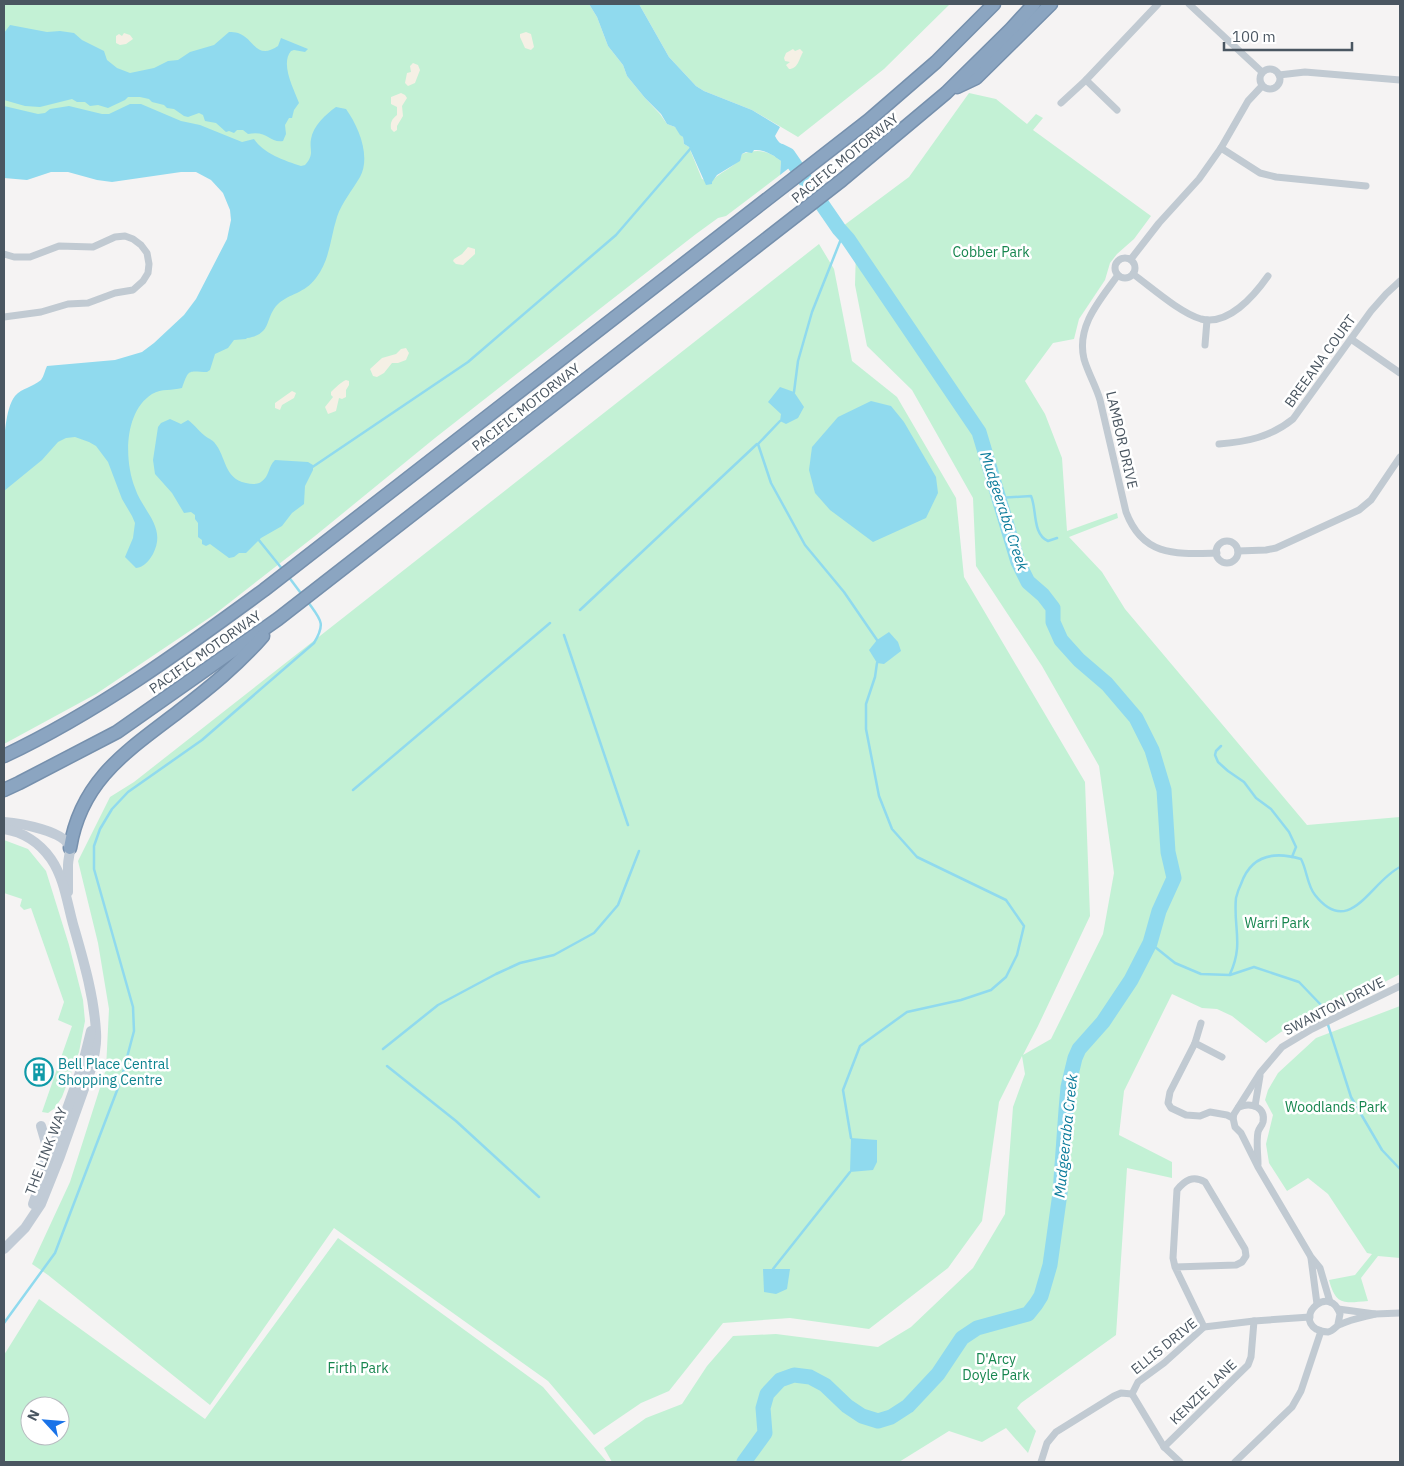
<svg xmlns="http://www.w3.org/2000/svg" width="1404" height="1466" font-family="'IBM Plex Sans',sans-serif">
	<rect width="100%" height="100%" fill="#f5f3f3"/>
	<!-- green -->
	<g fill="#c3f1d5" fill-rule="evenodd">
		<path d="M4,4H589L597,17L608,46L623,65L627,76L645,98L660,114L667,124L675,127L679,131L683,137L684,144L689,147L702,179L711,182C720,171 739,166 742,154C757,149 768,150 781,161L780,175L726,216L718,218L696,234L606,304L435,438L315,536L215,614L96,694L4,744V466L252,275L234,173L4,153Z"/>
		<path d="M639,4H950L884,69L798,137L752,110L704,91L696,86L669,57Z"/>
		<path d="M969,93L996,99L1027,124L1036,114L1043,118L1033,130L1151,216L1134,239L1117,254L1110,263L1105,280L1079,319L1074,339L1053,343L1025,381L1045,414L1062,458L1067,531L1117,513L1118,518L1069,537L1102,572L1125,609L1307,825L1400,817V974L1340,1005L1281,1032L1266,1043L1232,1016L1217,1009L1202,1008L1172,994L1124,1091L1119,1135L1172,1162V1178L1127,1168L1116,1335L1021,1403L1017,1408L1036,1431L1028,1453L1006,1428L982,1442L949,1431L899,1462H612L604,1448L646,1418L682,1404L707,1366L733,1336L776,1334L878,1347L911,1327L973,1268L1005,1214L1013,1107L1025,1074L1022,1056L999,1102L982,1221L948,1268L869,1329L790,1318L723,1323L669,1391L641,1403L594,1435L548,1381L334,1228L210,1405L48,1275L32,1264L70,1182L106,1069L109,1009L98,943L78,861L110,797L134,782L819,244L834,269L852,361L897,397L956,498L964,577L1085,782L1090,916L1038,1026L1023,1055L1051,1039L1103,934L1114,873L1099,766L1042,666L976,566L973,498L912,390L867,346L855,285L856,250L839,229L909,177Z"/>
		<path d="M4,840L28,849L46,871L69,945L83,1000L85,1021L79,1052L62,1097L55,1108L48,1113L42,1112L72,1026L58,1020L64,1002L31,908L24,910L20,906L22,899L4,893Z"/>
		<path d="M1400,1006V1258L1378,1256L1361,1278L1368,1301C1344,1303 1336,1306 1329,1280L1355,1275L1372,1254L1367,1253L1328,1194L1308,1178L1287,1191L1269,1163L1266,1144L1273,1115L1265,1100L1268,1090L1278,1073L1316,1038Z"/>
		<path d="M338,1238L543,1387L607,1462H4V1355L39,1299L205,1419ZM30,1406H60V1436H30Z"/>
	</g>
	<!-- sand -->
	<g fill="#f5f0e5">
		<path d="M526,32L531,34L534,47L531,50L525,48L520,37V34Z"/>
		<path d="M124,33L130,35L133,39L126,44L120,45L116,43V36L119,34L122,36Z"/>
		<path d="M793,49L795,51L800,49L803,52C799,59 798,69 789,69L786,65L790,62L785,61L784,58L786,53Z"/>
		<path d="M413,63L418,65L420,70L415,83L408,86L405,83L407,73L411,72L410,66Z"/>
		<path d="M401,93L405,95L407,98L402,106L403,116L397,126V130L394,132L391,129C390,122 392,119 397,115V107L391,104V97Z"/>
		<path d="M468,247L475,249V254L463,265L456,264L453,261L454,259L462,254Z"/>
		<path d="M406,348L409,353L406,360L398,363H392L384,373L377,377L373,376L370,369L382,358L396,354L401,349Z"/>
		<path d="M346,380L349,381V385L346,390V397L342,399L339,398L336,411L328,414L325,407L333,397L331,395V392C334,389 342,381 346,380Z"/>
		<path d="M292,391L296,393L294,398L282,405L280,410L275,408V403Z"/>
	</g>
	<!-- water -->
	<g fill="#90daee">
		<path d="M589,4H639L669,57L696,86L704,91L752,110L780,127L775,136C782,150 792,145 798,161L780,175L781,161C774,155 763,149 754,150L752,153L746,152L742,154L740,161L717,175L712,182V184L706,185L689,147L684,144L683,137L680,135L675,127L667,124L661,114L645,98L627,76L623,65L608,46L597,17Z"/>
		<path d="M10,25L47,32L60,31L74,33L82,40L104,51L107,60L117,68L130,73L154,68L168,61L178,60L190,52L214,45L229,32C232,32 235,32 238,33C254,38 256,61 278,46L281,38L308,49L305,52L294,50L291,51C280,64 294,89 299,103L294,110L292,118H289L285,125L286,134L283,141C269,143 268,130 248,134L243,130H237L234,133L229,131L226,132L216,123L205,121L203,115L199,113L188,117L184,116L174,109L167,108L164,105L152,102L149,99L140,97H128L125,100L108,108L98,105L90,106L85,102H77L72,99L40,107L25,106L4,100V33Z"/>
		<path d="M130,104H141L181,121L200,125L242,142L254,139C263,153 285,161 301,166L305,165C315,154 309,150 311,139C313,126 326,114 336,107L346,109C359,127 371,157 360,177C352,191 342,202 337,217C330,239 330,260 316,278C304,294 290,293 278,304C264,318 273,334 247,338L246,339L234,340L228,348L215,354L210,370L207,372C187,371 189,369 182,388C172,391 162,388 152,394C124,412 124,460 135,488C143,512 167,527 153,554C149,561 144,567 136,568L125,557L133,538L135,523L132,516L122,499L108,462L96,446L89,442L75,437L66,438L58,442L42,460L4,491C4,468 1,414 15,396C22,388 33,387 41,380C44,376 45,370 47,366L115,360L142,352L154,343L184,315L196,299L227,239L231,220L230,210L223,193L211,180L196,172H181L112,182L97,180L68,172H51L27,180L4,178V106L38,114L45,113L50,109L69,106L102,114H109Z"/>
		<path d="M780,387L794,392L804,407L798,418L786,424L780,421L781,414L768,402Z"/>
		<path d="M871,401L891,406L904,422L936,477L938,493L926,518L873,542L830,510L815,493L809,470L812,447L838,417Z"/>
		<path d="M170,419L181,424L188,420C195,425 200,433 208,438C210,439 212,440 214,442C227,457 223,478 246,483C251,484 256,485 261,482C270,476 268,466 275,460L308,462L313,465V470L305,486L304,504L292,513L282,526L261,538L246,553H239L234,557L229,558L210,544L206,546L202,544V540L198,537V523L195,519V515L191,512L184,513L172,493L155,474L153,460L158,427L161,423Z"/>
		<path d="M889,632L898,642L901,651L884,664L877,663L869,650L877,640Z"/>
		<path d="M851,1138L877,1140V1162L873,1170L850,1172Z"/>
		<path d="M763,1269H790L787,1289L776,1294L764,1292Z"/>
	</g>
	<g fill="none" stroke-linecap="round" stroke-linejoin="round">
		<!-- stream -->
		<g stroke="#90daee" stroke-width="2.5">
			<path d="M794,392L798,361L812,312L843,234"/>
			<path d="M780,421L758,444L771,483L805,545L844,592L877,640"/>
			<path d="M311,468L468,362L616,235L691,148"/>
			<path d="M998,498L1031,496C1037,509 1032,534 1048,541L1057,538"/>
			<path d="M258,539L283,570"/>
			<path d="M288,576L303,596"/>
			<path d="M580,610L757,444"/>
			<path d="M564,635L628,825"/>
			<path d="M1221,746L1216,751L1215,755L1218,762L1228,771L1244,782L1256,798L1271,809L1289,832L1296,847L1292,857"/>
			<path d="M353,790L550,623"/>
			<path d="M1150,943L1175,963L1201,974L1230,975L1254,967L1299,982L1322,1006L1351,1097L1382,1150L1400,1169"/>
			<path d="M1230,974C1244,944 1233,927 1236,898C1237,894 1239,888 1241,884C1251,855 1274,851 1301,859C1307,870 1307,885 1315,895C1350,939 1370,882 1400,867"/>
			<path d="M383,1049L438,1005L496,974L520,963L554,955L594,933L618,905L639,851"/>
			<path d="M387,1066L456,1121L539,1197"/>
			<path d="M851,1138L843,1090L860,1046L907,1012L961,1000L991,990L1006,977L1017,955L1024,926L1006,900L917,857L892,829L879,796L866,729V704L875,677L877,663"/>
			<path d="M773,1269L850,1172"/>
			<path d="M4,1323L55,1253L121,1080L134,1031L133,1007L94,869V846L100,829L112,809L128,792L202,740L314,643C326,623 321,620 308,602"/>
		</g>
		<!-- river -->
		<path stroke="#90daee" stroke-width="15" d="M744,1462L765,1433L763,1408L767,1394L780,1380L794,1375L810,1377L825,1385L847,1406L862,1416L878,1421L891,1417L908,1406L938,1374L962,1338L977,1328L1028,1314L1036,1304L1041,1296L1050,1265L1060,1193L1066,1110L1068,1087L1075,1058L1079,1049L1103,1022L1131,980L1150,943L1159,911L1174,878L1168,852L1164,790L1152,750L1136,718L1107,684L1079,660L1061,640L1053,622V608L1043,595L1028,582L1018,562L979,432L848,239L839,229L788,155L780,151"/>
		<!-- motorway casing -->
		<g stroke="#7690ad" stroke-width="15">
			<g id="motorway">
				<path d="M957,87L976,78L1051,4"/>
				<path d="M4,756C97,712 181,651 264,590L869,120L936,62L994,4"/>
				<path d="M4,790L19,783L117,732L278,619L842,180L946,93L1011,29L1034,4"/>
				<path d="M70,848C81,780 127,751 178,712C208,689 238,665 263,636"/>
			</g>
		</g>
		<!-- minor -->
		<g stroke="#c1cad2" stroke-width="7">
			<path d="M1189,4L1262,72"/>
			<circle cx="1270" cy="79" r="10"/>
			<path d="M1279,75L1305,72L1400,80"/>
			<path d="M1086,80L1117,110"/>
			<path d="M1061,103L1086,80L1158,4"/>
			<path d="M1221,148L1260,173L1276,177L1366,186"/>
			<path d="M4,254L14,257H30L59,246L93,247L115,237L125,236L133,239L141,245L147,253L149,264L148,273L143,281L133,290L115,293L88,303L68,304L41,312L4,317"/>
			<circle cx="1125" cy="268" r="10"/>
			<path d="M1131,259L1159,223L1199,179L1221,148L1248,101L1262,86"/>
			<path d="M1133,274C1151,287 1180,313 1201,319C1228,326 1254,296 1268,276"/>
			<path d="M1118,275C1100,300 1076,326 1084,359C1088,373 1096,386 1100,400L1126,512C1143,557 1176,554 1217,553"/>
			<path d="M1351,339L1400,373"/>
			<path d="M1205,345L1207,320"/>
			<path d="M1219,444C1246,442 1271,437 1293,419L1371,311L1386,294L1400,281"/>
			<circle cx="1227" cy="552" r="11"/>
			<path d="M1238,551L1266,550L1276,548L1359,510L1371,500L1400,457"/>
			<path d="M1201,1023L1195,1043L1170,1092L1168,1103L1171,1108L1186,1115L1200,1116L1210,1112L1227,1115L1233,1118"/>
			<path d="M1195,1043L1222,1057"/>
			<path d="M1255,1106L1260,1076"/>
			<path d="M1239,1107C1251,1102 1266,1107 1263,1122C1262,1126 1259,1128 1258,1132C1256,1142 1258,1154 1258,1164"/>
			<path d="M1311,1258L1317,1304"/>
			<path d="M1175,1267L1236,1265L1242,1262L1246,1256L1245,1249L1205,1182C1193,1175 1185,1180 1177,1190L1173,1258L1175,1267L1204,1327"/>
			<path d="M1330,1302L1320,1268L1311,1257L1258,1167L1241,1133L1235,1127L1233,1118L1234,1114L1260,1073L1282,1047L1312,1029L1400,986"/>
			<path d="M1338,1309L1375,1314L1400,1313"/>
			<path d="M1338,1324L1340,1314C1330,1284 1295,1315 1316,1329C1320,1331 1324,1332 1328,1332C1334,1331 1336,1325 1341,1324C1352,1319 1364,1317 1375,1314"/>
			<path d="M1132,1394L1138,1382L1164,1363L1204,1327L1254,1321L1310,1317"/>
			<path d="M1132,1394L1164,1447L1180,1462"/>
			<path d="M1164,1447L1248,1365L1251,1357L1254,1321"/>
			<path d="M1041,1462L1047,1443L1056,1432L1114,1396L1121,1393L1132,1394"/>
			<path d="M1235,1462L1292,1407L1301,1391L1321,1331"/>
		</g>
		<!-- secondary -->
		<g stroke="#c1cbd6" stroke-width="10">
			<path d="M4,822C18,823 68,831 70,849C70,854 68,860 68,865C68,874 68,883 68,892"/>
			<path d="M4,829C23,832 40,843 51,859C64,878 67,902 73,924C83,959 94,995 96,1032C97,1045 94,1057 91,1069L59,1159L41,1204L25,1228L4,1249"/>
			<path d="M41,1126L46,1143L44,1163"/>
			<path d="M33,1204L82,1067L91,1031"/>
		</g>
		<!-- motorway -->
		<use href="#motorway" stroke="#8ba5c1" stroke-width="12"/>
	</g>
	<!-- icons -->
	<defs>
		<g id="building-ring" transform="scale(1.4375)"><circle r="9.5" fill="#fff" stroke="#0f9aa8" stroke-width="1.5"/><path d="M-4-6H4V6H1V3H-1V6H-4ZM-2.5-4.3h1.7v1.8h-1.7ZM.8-4.3h1.7v1.8H.8ZM-2.5-1h1.7V.8h-1.7ZM.8-1h1.7V.8H.8Z" fill="#0f9aa8"/></g>
	</defs>
	<g fill-rule="evenodd">
		<use href="#building-ring" x="39" y="1072"/>
	</g>
	<g text-anchor="middle" stroke-width="5" stroke-linejoin="round" paint-order="stroke">
		<!-- street labels -->
		<g font-size="14" fill="#4a5661" stroke="#fff">
			<text transform="translate(845 158) rotate(-39)" y="5">PACIFIC MOTORWAY</text>
			<text transform="translate(1320 361) rotate(-54)" y="5">BREEANA COURT</text>
			<text transform="translate(526 407) rotate(-38)" y="5">PACIFIC MOTORWAY</text>
			<text transform="translate(1122 440) rotate(77)" y="5">LAMBOR DRIVE</text>
			<text transform="translate(205 652) rotate(-35)" y="5">PACIFIC MOTORWAY</text>
			<text transform="translate(1334 1006) rotate(-27)" y="5">SWANTON DRIVE</text>
			<text transform="translate(46 1151) rotate(-69)" y="5">THE LINK WAY</text>
			<text transform="translate(1164 1346) rotate(-39)" y="5">ELLIS DRIVE</text>
			<text transform="translate(1203 1392) rotate(-44)" y="5">KENZIE LANE</text>
		</g>
		<!-- park labels -->
		<g font-size="14" fill="#17864f" stroke="#fff">
			<text x="991" y="257">Cobber Park</text>
			<text x="1277" y="928">Warri Park</text>
			<text x="1336" y="1112">Woodlands Park</text>
			<text x="996" y="1364">D'Arcy<tspan x="996" dy="16">Doyle Park</tspan></text>
			<text x="358" y="1373">Firth Park</text>
		</g>
		<!-- culture labels -->
		<g font-size="14" fill="#0d838f" stroke="#fff" text-anchor="start">
			<text x="58" y="1069">Bell Place Central<tspan x="58" dy="16">Shopping Centre</tspan></text>
		</g>
		<!-- water labels -->
		<g font-size="15" font-style="italic" fill="#0c7c9b" stroke="#fff">
			<text transform="translate(1004 511) rotate(72)" y="5">Mudgeeraba Creek</text>
			<text transform="translate(1066 1136) rotate(-84)" y="5">Mudgeeraba Creek</text>
		</g>
	</g>
	<!-- border -->
	<rect width="1404" height="1466" fill="none" stroke="#4a5661" stroke-width="10"/>
	<!-- north arrow -->
	<g transform="translate(45 1421) rotate(296)"><circle r="24" fill="#ffffff" stroke="#b7bbc0"/>
	<path d="M0-4L9 19L0 12L-9 19Z" fill="#1a73e8"/>
	<text y="-8" font-size="14" font-weight="bold" text-anchor="middle" fill="#4a5661">N</text>
	</g>
	<!-- scale -->
	<path d="M1224 42v8h128v-8" fill="none" stroke="#4a5661" stroke-width="2.5"/>
	<text x="1232" y="42" font-size="15" fill="#4a5661" stroke="#ffffff" stroke-width="4" paint-order="stroke">100 m</text>
</svg>
